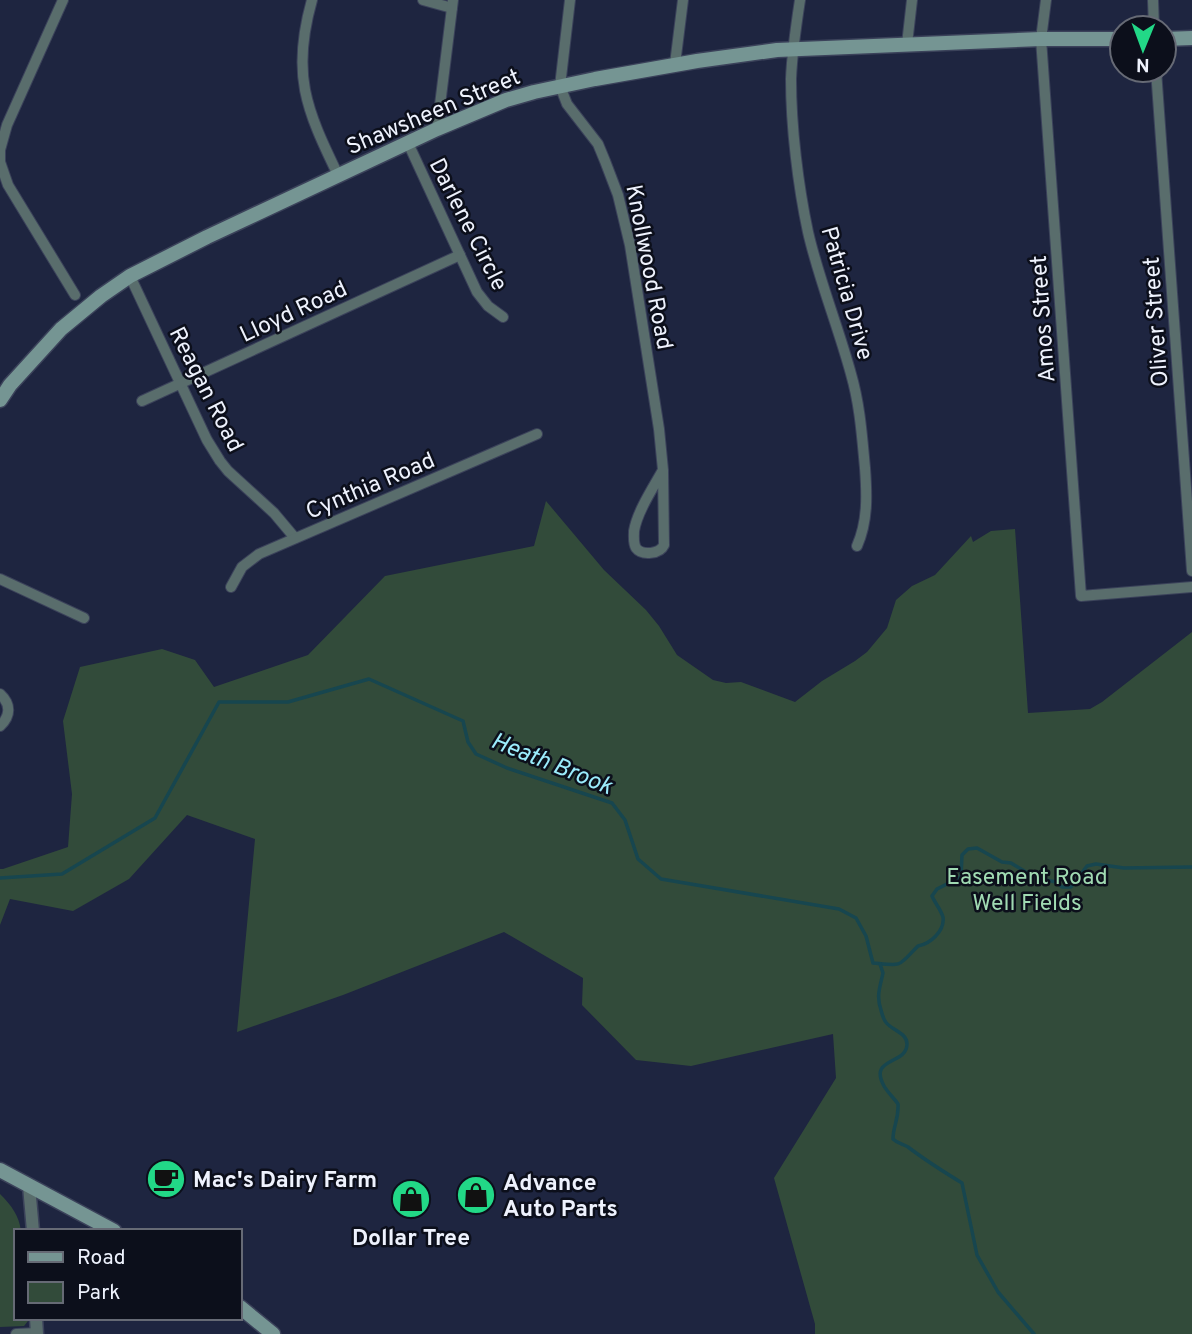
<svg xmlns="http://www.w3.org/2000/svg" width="1192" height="1334" font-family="Overpass,sans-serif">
	<rect width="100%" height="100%" fill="#1e2540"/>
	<!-- green -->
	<g fill="#324b3a">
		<path d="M546,501L604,570L646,610L659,626L677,655L713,680L726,683L741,682L795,702L822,681L855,661L867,652L887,628L896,600L912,586L935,575L971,536L973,542L991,531L1015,529L1028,713L1090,709L1102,702L1192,632V1334H815V1324L774,1178L836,1078L833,1034L691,1066L636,1060L582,1005L583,978L504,932L343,995L237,1032L255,839L187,815L129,879L73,911L10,899L0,925V869H3L68,847L72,794L63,721L80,667L162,649L195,660L214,687L308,655L385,576L534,546Z"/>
		<path d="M0,1194C11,1205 19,1215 21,1231H16V1318H28V1321L24,1326L0,1327Z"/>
	</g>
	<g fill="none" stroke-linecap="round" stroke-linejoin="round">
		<!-- stream -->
		<g stroke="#17464f" stroke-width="3.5">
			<path d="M0,878L62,874L155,818L219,702H288L369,679L463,721L468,742L476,754L507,768L612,803L625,820L638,859L661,879L839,909L856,918L866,936L873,963C904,966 897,967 918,946C930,944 945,931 943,917C941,910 935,903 932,896L937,889L961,877L962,855L968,849L977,848L1002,862L1011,863L1036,878L1056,882L1062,887H1071L1087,866L1096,864L1124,868L1192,867"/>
			<path d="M880,964L883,973C880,987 876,996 881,1010C882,1014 883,1018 885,1021C890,1030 907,1032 907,1044C907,1065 868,1057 884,1086C888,1093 894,1098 898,1104C899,1119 893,1126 893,1139C898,1144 903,1144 908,1147C925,1160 944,1172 962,1183L977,1255L998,1292L1034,1334"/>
		</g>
		<!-- minor casing -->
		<g stroke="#3b425a" stroke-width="12">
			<g id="minor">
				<path d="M63,0L7,125L0,150V162L8,185L75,295"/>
				<path d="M312,0C291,74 306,109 338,175"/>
				<path d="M423,0L452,8"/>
				<path d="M570,0L560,86L567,104L598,144L605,161L618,195L630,245L659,429L663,470L664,545C660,554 642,556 636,548C633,543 634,536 634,531C637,512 653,488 663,470"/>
				<path d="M800,0C796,26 792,53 791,79C791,127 798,185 808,232C819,280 838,326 851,374C860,405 862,436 865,468C867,495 868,521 857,546"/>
				<path d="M1046,0L1041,39L1081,596L1192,587"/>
				<path d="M1153,0L1154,28"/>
				<path d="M907,44L912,0"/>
				<path d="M675,64L683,0"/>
				<path d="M1156,70L1192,571"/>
				<path d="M437,129L453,0"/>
				<path d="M408,143L477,292L488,306L503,317"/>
				<path d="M130,276L207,440L220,461L228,471L274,513L295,538"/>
				<path d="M142,401L460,255"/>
				<path d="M0,579L84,618"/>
				<path d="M231,587L242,567L259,554L537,434"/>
				<path d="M0,694C11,704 11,716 0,726"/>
				<path d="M16,1334L37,1333"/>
			</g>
		</g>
		<!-- tertiary casing -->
		<g stroke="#3b425a" stroke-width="15">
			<g id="tertiary">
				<path d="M29,1186L33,1231"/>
				<path d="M36,1318L37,1334"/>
			</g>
		</g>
		<!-- secondary casing -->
		<g stroke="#3b425a" stroke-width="17">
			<g id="secondary">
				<path d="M1164,39L1192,38"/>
				<path d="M0,400L10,385L61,329L101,296L130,276L207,237L437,129L506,100L534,92L595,79L697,61L777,50L1041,39H1122"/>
				<path d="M0,1170L114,1231"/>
				<path d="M240,1307L273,1334"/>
			</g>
		</g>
		<!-- minor -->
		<use href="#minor" stroke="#596d6c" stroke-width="10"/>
		<!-- tertiary -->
		<use href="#tertiary" stroke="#596d6c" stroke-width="12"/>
		<!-- secondary -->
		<use href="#secondary" stroke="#759593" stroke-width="14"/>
	</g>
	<!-- icons -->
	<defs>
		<g id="cafe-disc" transform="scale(2.0125)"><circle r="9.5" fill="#22d887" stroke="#0c0f1b"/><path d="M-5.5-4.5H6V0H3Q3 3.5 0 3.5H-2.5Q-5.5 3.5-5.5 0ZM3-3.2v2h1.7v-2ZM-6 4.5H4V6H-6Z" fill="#111"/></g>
		<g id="shop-disc" transform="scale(2.0125)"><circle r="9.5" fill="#22d887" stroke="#0c0f1b"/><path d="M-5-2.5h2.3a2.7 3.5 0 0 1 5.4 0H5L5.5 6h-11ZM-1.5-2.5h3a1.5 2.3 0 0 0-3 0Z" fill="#111"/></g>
	</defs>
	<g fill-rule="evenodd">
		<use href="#cafe-disc" x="166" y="1179"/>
		<use href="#shop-disc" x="476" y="1195"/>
		<use href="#shop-disc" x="411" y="1199"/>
	</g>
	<g text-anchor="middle" stroke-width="5" stroke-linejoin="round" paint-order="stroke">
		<!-- street labels -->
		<g font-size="23" fill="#eef2fd" stroke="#0c0f1b">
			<text transform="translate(433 111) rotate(-23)" y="8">Shawsheen Street</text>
			<text transform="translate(469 224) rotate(63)" y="8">Darlene Circle</text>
			<text transform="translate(650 267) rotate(79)" y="8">Knollwood Road</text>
			<text transform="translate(848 293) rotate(74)" y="8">Patricia Drive</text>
			<text transform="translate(293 311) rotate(-25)" y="8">Lloyd Road</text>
			<text transform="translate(1042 319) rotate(-94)" y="8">Amos Street</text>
			<text transform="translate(1155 322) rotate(-94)" y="8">Oliver Street</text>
			<text transform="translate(207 389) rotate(63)" y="8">Reagan Road</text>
			<text transform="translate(370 485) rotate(-23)" y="8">Cynthia Road</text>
		</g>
		<!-- park labels -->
		<g font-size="23" fill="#a0dab2" stroke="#0c0f1b">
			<text x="1027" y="884">Easement Road<tspan x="1027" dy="26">Well Fields</tspan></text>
		</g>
		<!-- poi labels -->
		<g font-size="23" font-weight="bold" fill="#eef2fd" stroke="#0c0f1b" text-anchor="start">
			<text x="193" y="1187">Mac's Dairy Farm</text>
			<text x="503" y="1190">Advance<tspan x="503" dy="26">Auto Parts</tspan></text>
			<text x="411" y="1245" text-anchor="middle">Dollar Tree</text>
		</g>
		<!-- water labels -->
		<g font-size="24" font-style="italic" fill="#9becfc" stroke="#0c0f1b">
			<text transform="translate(552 763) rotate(22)" y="8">Heath Brook</text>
		</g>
	</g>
	<!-- legend -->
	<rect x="14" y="1229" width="228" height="91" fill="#0c0f1b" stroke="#666a75" stroke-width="2"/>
	<rect x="28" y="1252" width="35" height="10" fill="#759593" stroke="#666a75" stroke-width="2"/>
	<text x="77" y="1264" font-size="21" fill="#eef2fd">Road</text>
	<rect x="28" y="1282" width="35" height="21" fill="#324b3a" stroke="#666a75" stroke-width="2"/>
	<text x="77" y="1299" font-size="21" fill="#eef2fd">Park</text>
	<!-- north arrow -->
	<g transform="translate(1143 49) rotate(181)"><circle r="33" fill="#0c0f1b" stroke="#666a75" stroke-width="2"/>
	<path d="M0-5L12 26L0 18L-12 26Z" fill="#22d887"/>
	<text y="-10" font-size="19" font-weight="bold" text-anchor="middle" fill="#eef2fd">N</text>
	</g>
</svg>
